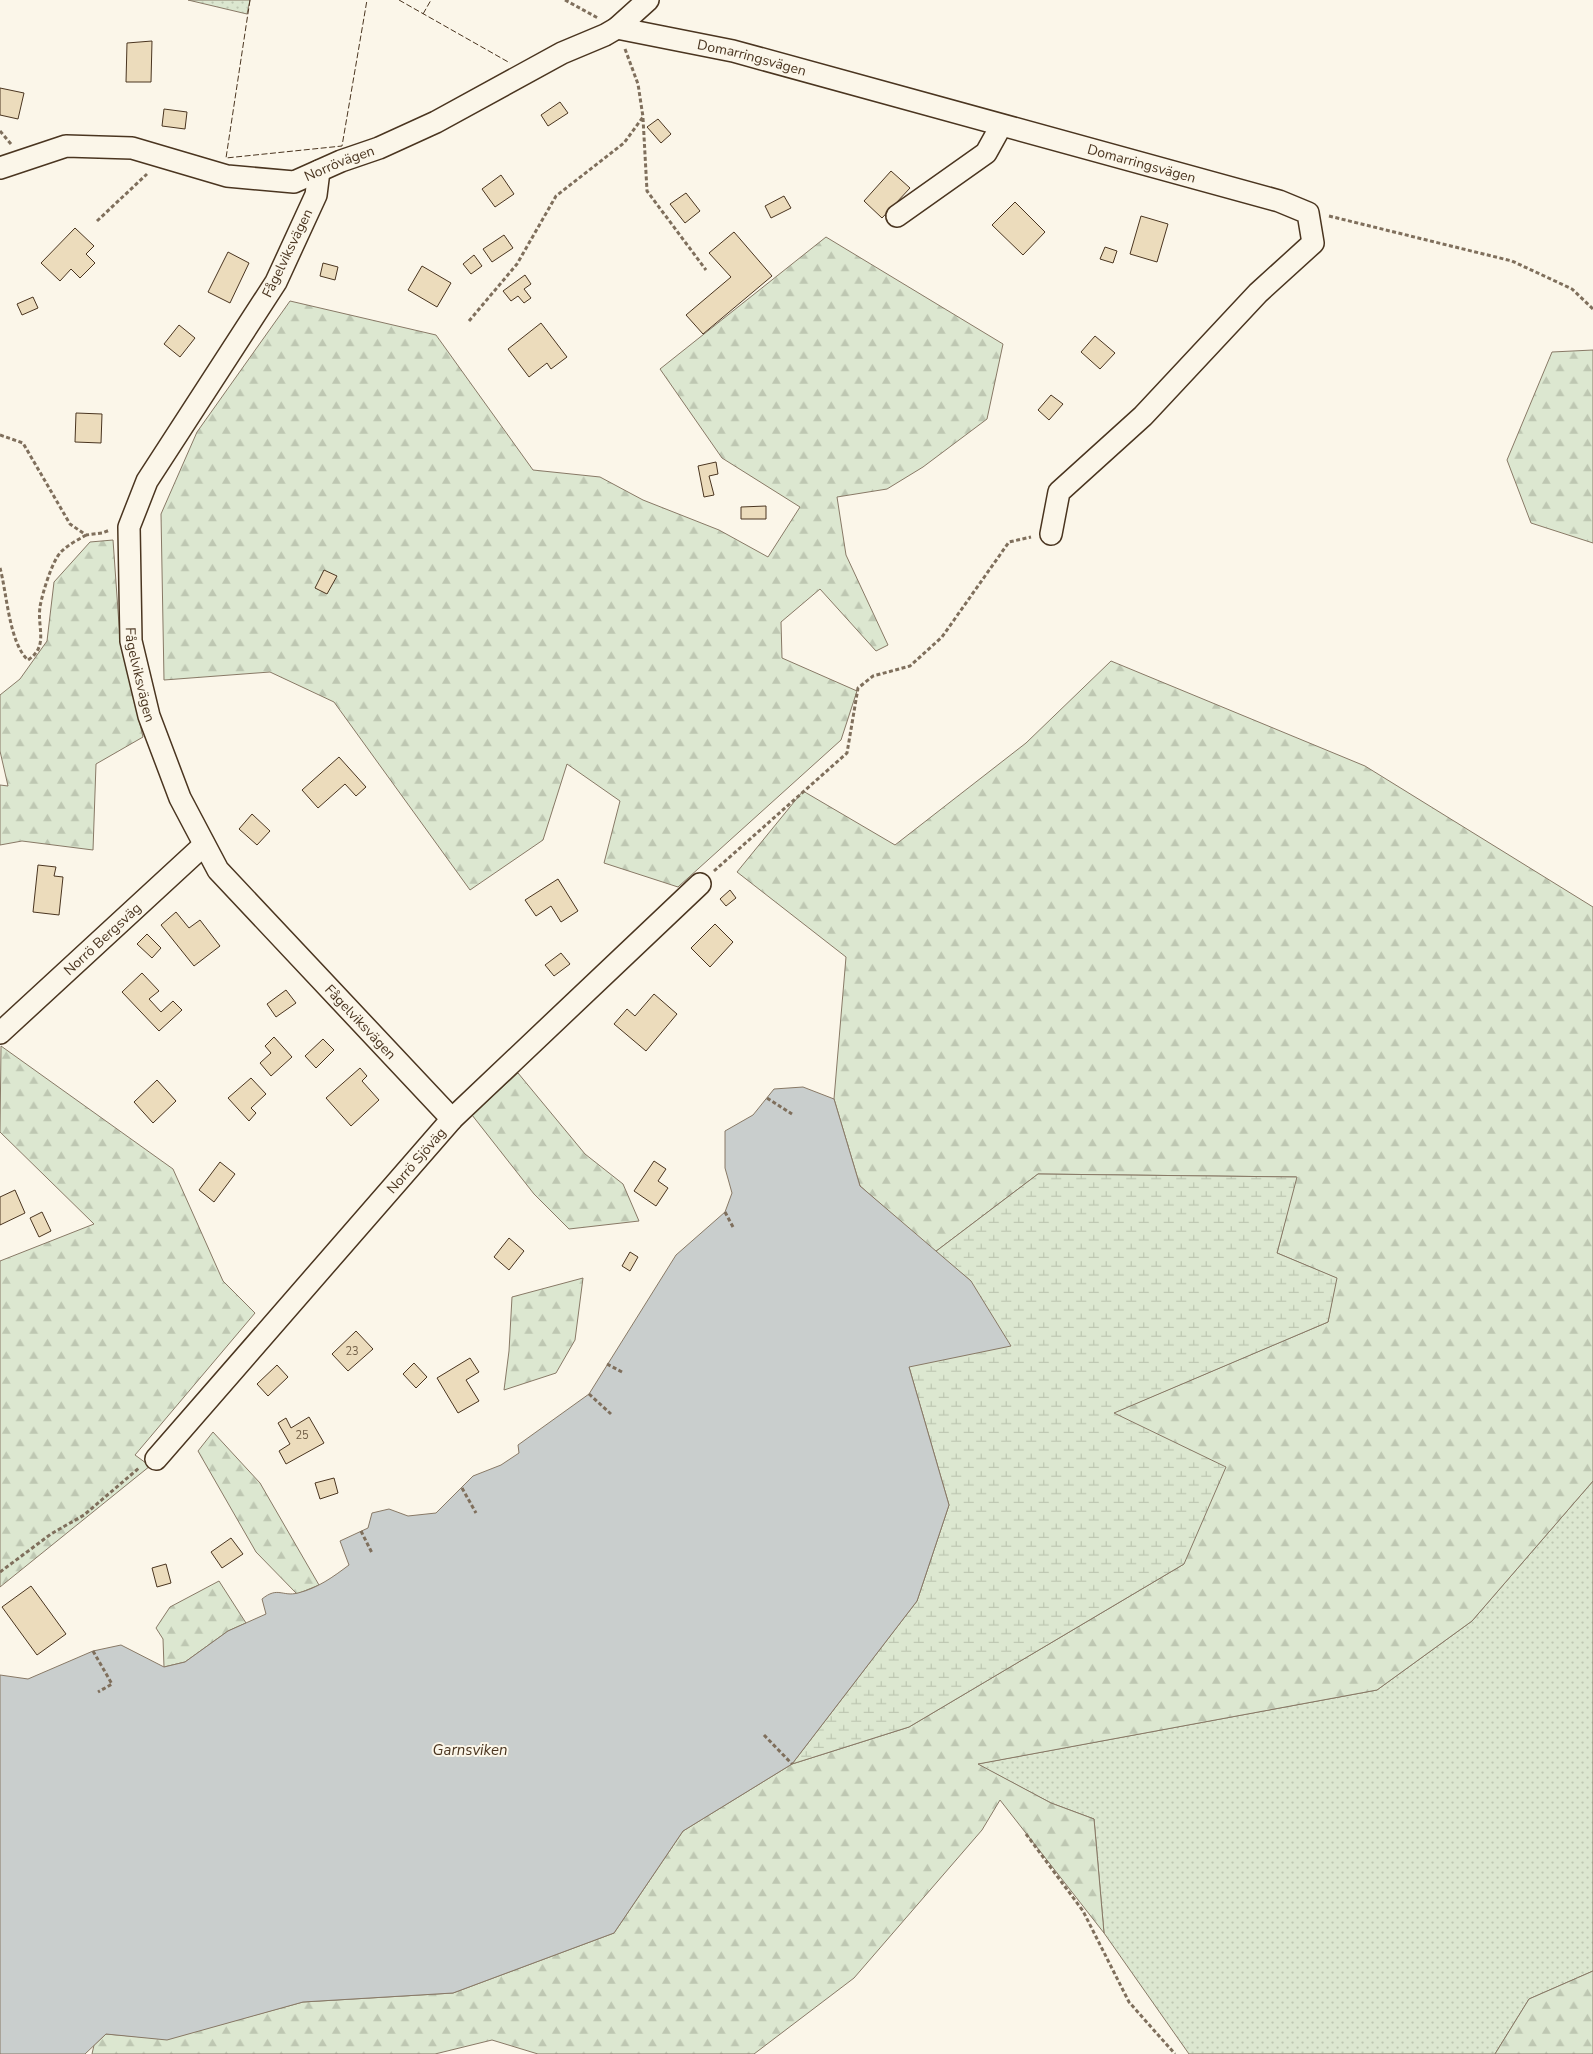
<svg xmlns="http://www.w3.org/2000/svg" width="1593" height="2054" font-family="'Nunito Sans',sans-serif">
	<defs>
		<pattern id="grass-dots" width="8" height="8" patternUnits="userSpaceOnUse" patternTransform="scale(1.25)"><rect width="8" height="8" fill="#dce7d0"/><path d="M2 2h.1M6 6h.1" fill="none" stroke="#bec7b2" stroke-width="1.8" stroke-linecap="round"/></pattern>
		<pattern id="forest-firs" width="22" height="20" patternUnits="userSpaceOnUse" patternTransform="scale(1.25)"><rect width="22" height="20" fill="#dce7d0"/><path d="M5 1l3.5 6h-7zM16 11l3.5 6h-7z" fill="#bec7b2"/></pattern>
		<pattern id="wetland-marsh" width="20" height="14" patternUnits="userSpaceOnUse" patternTransform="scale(1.25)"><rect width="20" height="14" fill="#dce7d0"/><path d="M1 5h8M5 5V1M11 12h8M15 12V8" fill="none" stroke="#bec7b2"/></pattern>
	</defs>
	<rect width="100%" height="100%" fill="#fbf6e9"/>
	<!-- grass -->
	<g fill="url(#grass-dots)" stroke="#887966">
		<path d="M188,0H250L247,14Z"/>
		<path d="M1593,1481V1971L1529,1999L1495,2054H1189L1104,1933L1094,1819L1051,1803L977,1764L1377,1690L1472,1621Z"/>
	</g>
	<!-- forest -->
	<g fill="url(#forest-firs)" stroke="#887966">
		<path d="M826,237L1003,344L987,419L923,467L887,489L837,497L846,555L888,645L876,651L820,589L781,622L782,658L857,691L841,740L678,887L604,863L620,801L567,764L543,840L470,890L334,702L270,672L164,680L161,514L197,432L290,301L436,335L533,470L600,477L643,500L719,530L768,557L800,507L722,458L660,369Z"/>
		<path d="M1593,350V543L1531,523L1507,460L1552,352Z"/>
		<path d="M113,540L120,639L143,737L96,764L93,850L22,841L0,845V785L8,786L0,751V695L20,679L47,641L54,582L90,542Z"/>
		<path d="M1111,661L1365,766L1593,907V1481L1472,1621L1377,1690L978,1764L1051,1803L1094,1819L1104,1933L1000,1800L982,1830L854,1978L754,2054H538L492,2040L435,2054H92L94,2045L106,2034L167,2039L303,2002L453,1993L614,1933L683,1831L792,1764L909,1727L1184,1564L1113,1413L1328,1322L1336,1278L1277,1253L1296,1177L1038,1174L935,1252L860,1186L834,1099L846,957L737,872L803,791L895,845L1026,743Z"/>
		<path d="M1,1046L173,1169L223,1281L255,1313L135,1455L150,1466L0,1587V1261L94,1224L0,1132Z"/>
		<path d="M518,1073L585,1154L623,1184L639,1221L569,1229L534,1194L472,1115Z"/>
		<path d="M583,1278L575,1340L556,1373L504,1390L509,1351L512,1297Z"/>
		<path d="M213,1432L260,1483L319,1585L297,1594L256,1552L198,1451Z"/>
		<path d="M219,1581L246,1623L228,1631L185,1662L164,1667L163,1639L156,1628L170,1607Z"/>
		<path d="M1593,1971V2054H1495L1529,1999Z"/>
	</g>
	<!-- wetland -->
	<path fill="url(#wetland-marsh)" stroke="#887966" d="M1038,1174L1297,1177L1277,1253L1337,1278L1328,1322L1114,1413L1226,1467L1184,1564L909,1727L792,1764L917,1601L949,1505L909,1367L971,1281L935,1252Z"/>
	<!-- water -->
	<path fill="#c9cecd" stroke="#887966" d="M803,1087L834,1099L860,1186L971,1281L1011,1346L909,1367L949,1505L917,1601L792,1764L683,1831L614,1933L453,1993L303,2002L167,2040L106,2034L85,2054H0V1675L28,1679L93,1651L121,1645L164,1667L185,1662L228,1631L266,1614L262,1599C278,1586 282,1597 298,1593C318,1588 333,1577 349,1565L340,1541L368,1528L372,1513L389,1509L408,1516L436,1513L473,1476L501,1465L519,1453L518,1445L589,1394L676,1255L725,1212L732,1193L725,1168V1131L753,1115L774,1089Z"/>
	<!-- building -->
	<g fill="#ecdcbc" stroke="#4a3520">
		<path d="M152,41L151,82H126L127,43Z"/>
		<path d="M0,88L24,93L18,119L0,115Z"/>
		<path d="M560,102L568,113L548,126L541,115Z"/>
		<path d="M164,109L187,112L185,129L162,126Z"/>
		<path d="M658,119L671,134L661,143L647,127Z"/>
		<path d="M891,171L910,188L882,218L864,201Z"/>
		<path d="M501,175L514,194L495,207L482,189Z"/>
		<path d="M686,193L700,211L685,223L670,204Z"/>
		<path d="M784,196L791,208L771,218L765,206Z"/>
		<path d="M1015,202L1045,232L1023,255L992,225Z"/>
		<path d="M1141,216L1168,224L1157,262L1130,254Z"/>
		<path d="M75,228L94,246L86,254L95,263L80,278L71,269L60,281L41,263Z"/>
		<path d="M734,232L772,276L703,334L686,315L731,277L709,253Z"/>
		<path d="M504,235L513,248L492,262L483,249Z"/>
		<path d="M1105,247L1117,251L1113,263L1100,259Z"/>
		<path d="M228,252L249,263L230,303L208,292Z"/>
		<path d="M474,255L482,266L471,274L463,264Z"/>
		<path d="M323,263L338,267L335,280L320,276Z"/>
		<path d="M422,266L451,283L437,307L408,290Z"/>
		<path d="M525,275L531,284L524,289L531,298L524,303L518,296L511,301L503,291Z"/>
		<path d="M33,297L38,308L22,315L17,304Z"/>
		<path d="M541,323L567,357L551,369L547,363L529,377L508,349Z"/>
		<path d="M179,325L195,338L180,357L164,344Z"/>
		<path d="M1095,336L1115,353L1100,369L1081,352Z"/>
		<path d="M1051,395L1063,404L1049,420L1038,410Z"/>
		<path d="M76,413L102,414L101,443L75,442Z"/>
		<path d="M716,462L718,474L709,476L714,495L704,497L698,466Z"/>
		<path d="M766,506V519H741V507Z"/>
		<path d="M324,570L337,576L327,594L315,588Z"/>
		<path d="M339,757L366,787L356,796L345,784L318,808L302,790Z"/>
		<path d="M252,814L270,831L257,845L239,829Z"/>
		<path d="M38,865L56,867L54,876L63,877L59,915L33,912Z"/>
		<path d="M558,879L578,911L561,922L551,906L536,916L525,900Z"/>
		<path d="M730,890L736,898L726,906L720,899Z"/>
		<path d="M176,912L189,928L200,920L220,946L194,966L161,925Z"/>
		<path d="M715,924L733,942L710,967L691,948Z"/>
		<path d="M147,934L161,948L152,958L137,944Z"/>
		<path d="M561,953L570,964L554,976L545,965Z"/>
		<path d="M142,973L159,991L149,999L161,1012L173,1001L182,1010L159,1031L122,992Z"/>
		<path d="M286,990L296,1003L276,1017L267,1004Z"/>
		<path d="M654,994L677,1014L646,1051L614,1024L627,1009L635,1016Z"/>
		<path d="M274,1037L292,1057L271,1076L260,1063L271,1053L265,1046Z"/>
		<path d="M323,1039L334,1050L316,1068L305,1056Z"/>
		<path d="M360,1068L367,1076L362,1081L379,1100L351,1126L326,1098Z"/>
		<path d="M251,1078L266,1094L251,1108L256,1113L249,1121L228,1098Z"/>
		<path d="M157,1080L176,1101L153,1123L134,1102Z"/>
		<path d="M654,1161L666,1169L658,1181L668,1188L656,1206L634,1191Z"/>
		<path d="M220,1162L235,1174L214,1202L199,1190Z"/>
		<path d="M15,1190L25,1213L0,1225V1197Z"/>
		<path d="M42,1212L51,1231L39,1237L30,1218Z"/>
		<path d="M509,1238L524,1251L509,1270L494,1257Z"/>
		<path d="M630,1252L638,1257L630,1271L622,1266Z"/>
		<path d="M356,1331L373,1349L348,1371L332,1354Z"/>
		<path d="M470,1358L479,1372L466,1380L479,1401L458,1413L437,1378Z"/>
		<path d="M414,1363L427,1377L416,1388L403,1374Z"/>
		<path d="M277,1365L288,1377L268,1396L257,1384Z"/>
		<path d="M309,1417L324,1443L286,1464L279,1451L290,1444L278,1423L286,1418L291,1428Z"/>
		<path d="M334,1478L338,1493L320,1499L315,1483Z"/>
		<path d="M231,1538L243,1554L222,1568L211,1552Z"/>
		<path d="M166,1564L171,1583L157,1587L152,1568Z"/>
		<path d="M31,1586L66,1634L37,1655L2,1607Z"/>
	</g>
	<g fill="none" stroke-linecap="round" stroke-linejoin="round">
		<!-- minor casing -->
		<g stroke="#4a3520" stroke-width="24">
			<g id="minor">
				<path id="s1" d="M617,28L733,51L1279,201L1308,213L1313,243L1258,293L1143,416L1059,492L1051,534"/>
				<path id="s2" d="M0,168L66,146L132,148L227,176L294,182L341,161L379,148L436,122L562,53L605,35L617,28L648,0"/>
				<path id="s3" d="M319,171L316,195L276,282L147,481L129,527L131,641L149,716L180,798L218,870L452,1119"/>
				<path d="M897,216L986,153L1001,126"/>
				<path id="s4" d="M0,1033L204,845"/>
				<path id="s5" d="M156,1459L452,1119L700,884"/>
			</g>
		</g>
		<!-- path -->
		<g stroke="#7f6f5c" stroke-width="3" stroke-dasharray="4 2.5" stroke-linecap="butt">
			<path d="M565,0L598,18"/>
			<path d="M643,118L647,191L706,270"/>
			<path d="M0,131L11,144"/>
			<path d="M1329,216L1512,261L1572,289L1593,309"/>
			<path d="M97,221L147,174"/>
			<path d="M469,321L517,264L556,196L624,143L643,117L638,84L625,49"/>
			<path d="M0,435L23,443L70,524L86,535L102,533L110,530"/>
			<path d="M0,568C7,593 9,643 28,660C49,646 37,628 40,607C42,594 52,562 60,553C67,545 78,540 86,535"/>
			<path d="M714,871L847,753L858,688L873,676L910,666L942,637L1009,542L1031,537"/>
			<path d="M767,1098L792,1114"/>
			<path d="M725,1212L733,1227"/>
			<path d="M607,1364L622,1372"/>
			<path d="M589,1394L611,1414"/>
			<path d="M462,1488L476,1513"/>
			<path d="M361,1531L372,1553"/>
			<path d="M0,1572L51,1534L84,1515L139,1468"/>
			<path d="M93,1651L112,1684L98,1692"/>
			<path d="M764,1735L792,1764"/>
			<path d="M1026,1834L1083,1911L1129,2002L1175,2054"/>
		</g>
		<!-- minor -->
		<use href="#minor" stroke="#fbf6e9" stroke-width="21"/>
		<!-- fence -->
		<g stroke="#4a3520" stroke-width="1" stroke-dasharray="6 2.5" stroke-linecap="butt">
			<path d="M250,0L226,158L342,146L367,0"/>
			<path d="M399,0L510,63"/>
			<path d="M423,14L431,0"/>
		</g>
	</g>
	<g text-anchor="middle" stroke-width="4" stroke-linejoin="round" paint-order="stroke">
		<!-- number labels -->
		<g font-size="11" fill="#725f47">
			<text x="352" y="1355">23</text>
			<text x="302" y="1439">25</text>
		</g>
		<!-- street labels -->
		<g font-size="14" fill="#4a3520" stroke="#fbf6e9">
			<text dy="5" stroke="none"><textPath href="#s1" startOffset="138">Domarringsvägen</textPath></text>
			<text dy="5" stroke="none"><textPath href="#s2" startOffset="351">Norrövägen</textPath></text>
			<text dy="5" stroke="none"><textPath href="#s1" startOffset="542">Domarringsvägen</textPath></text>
			<text transform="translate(287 253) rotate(-64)" y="5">Fågelviksvägen</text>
			<text dy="5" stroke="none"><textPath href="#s3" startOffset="555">Fågelviksvägen</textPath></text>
			<text dy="5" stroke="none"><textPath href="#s4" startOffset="139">Norrö Bergsväg</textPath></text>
			<text dy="5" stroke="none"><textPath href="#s3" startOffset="975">Fågelviksvägen</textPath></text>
			<text dy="5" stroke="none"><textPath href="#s5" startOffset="396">Norrö Sjöväg</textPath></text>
		</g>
		<!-- water labels -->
		<g font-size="15" font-style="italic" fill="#4a3520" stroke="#fbf6e9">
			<text x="470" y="1755">Garnsviken</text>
		</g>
	</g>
</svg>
